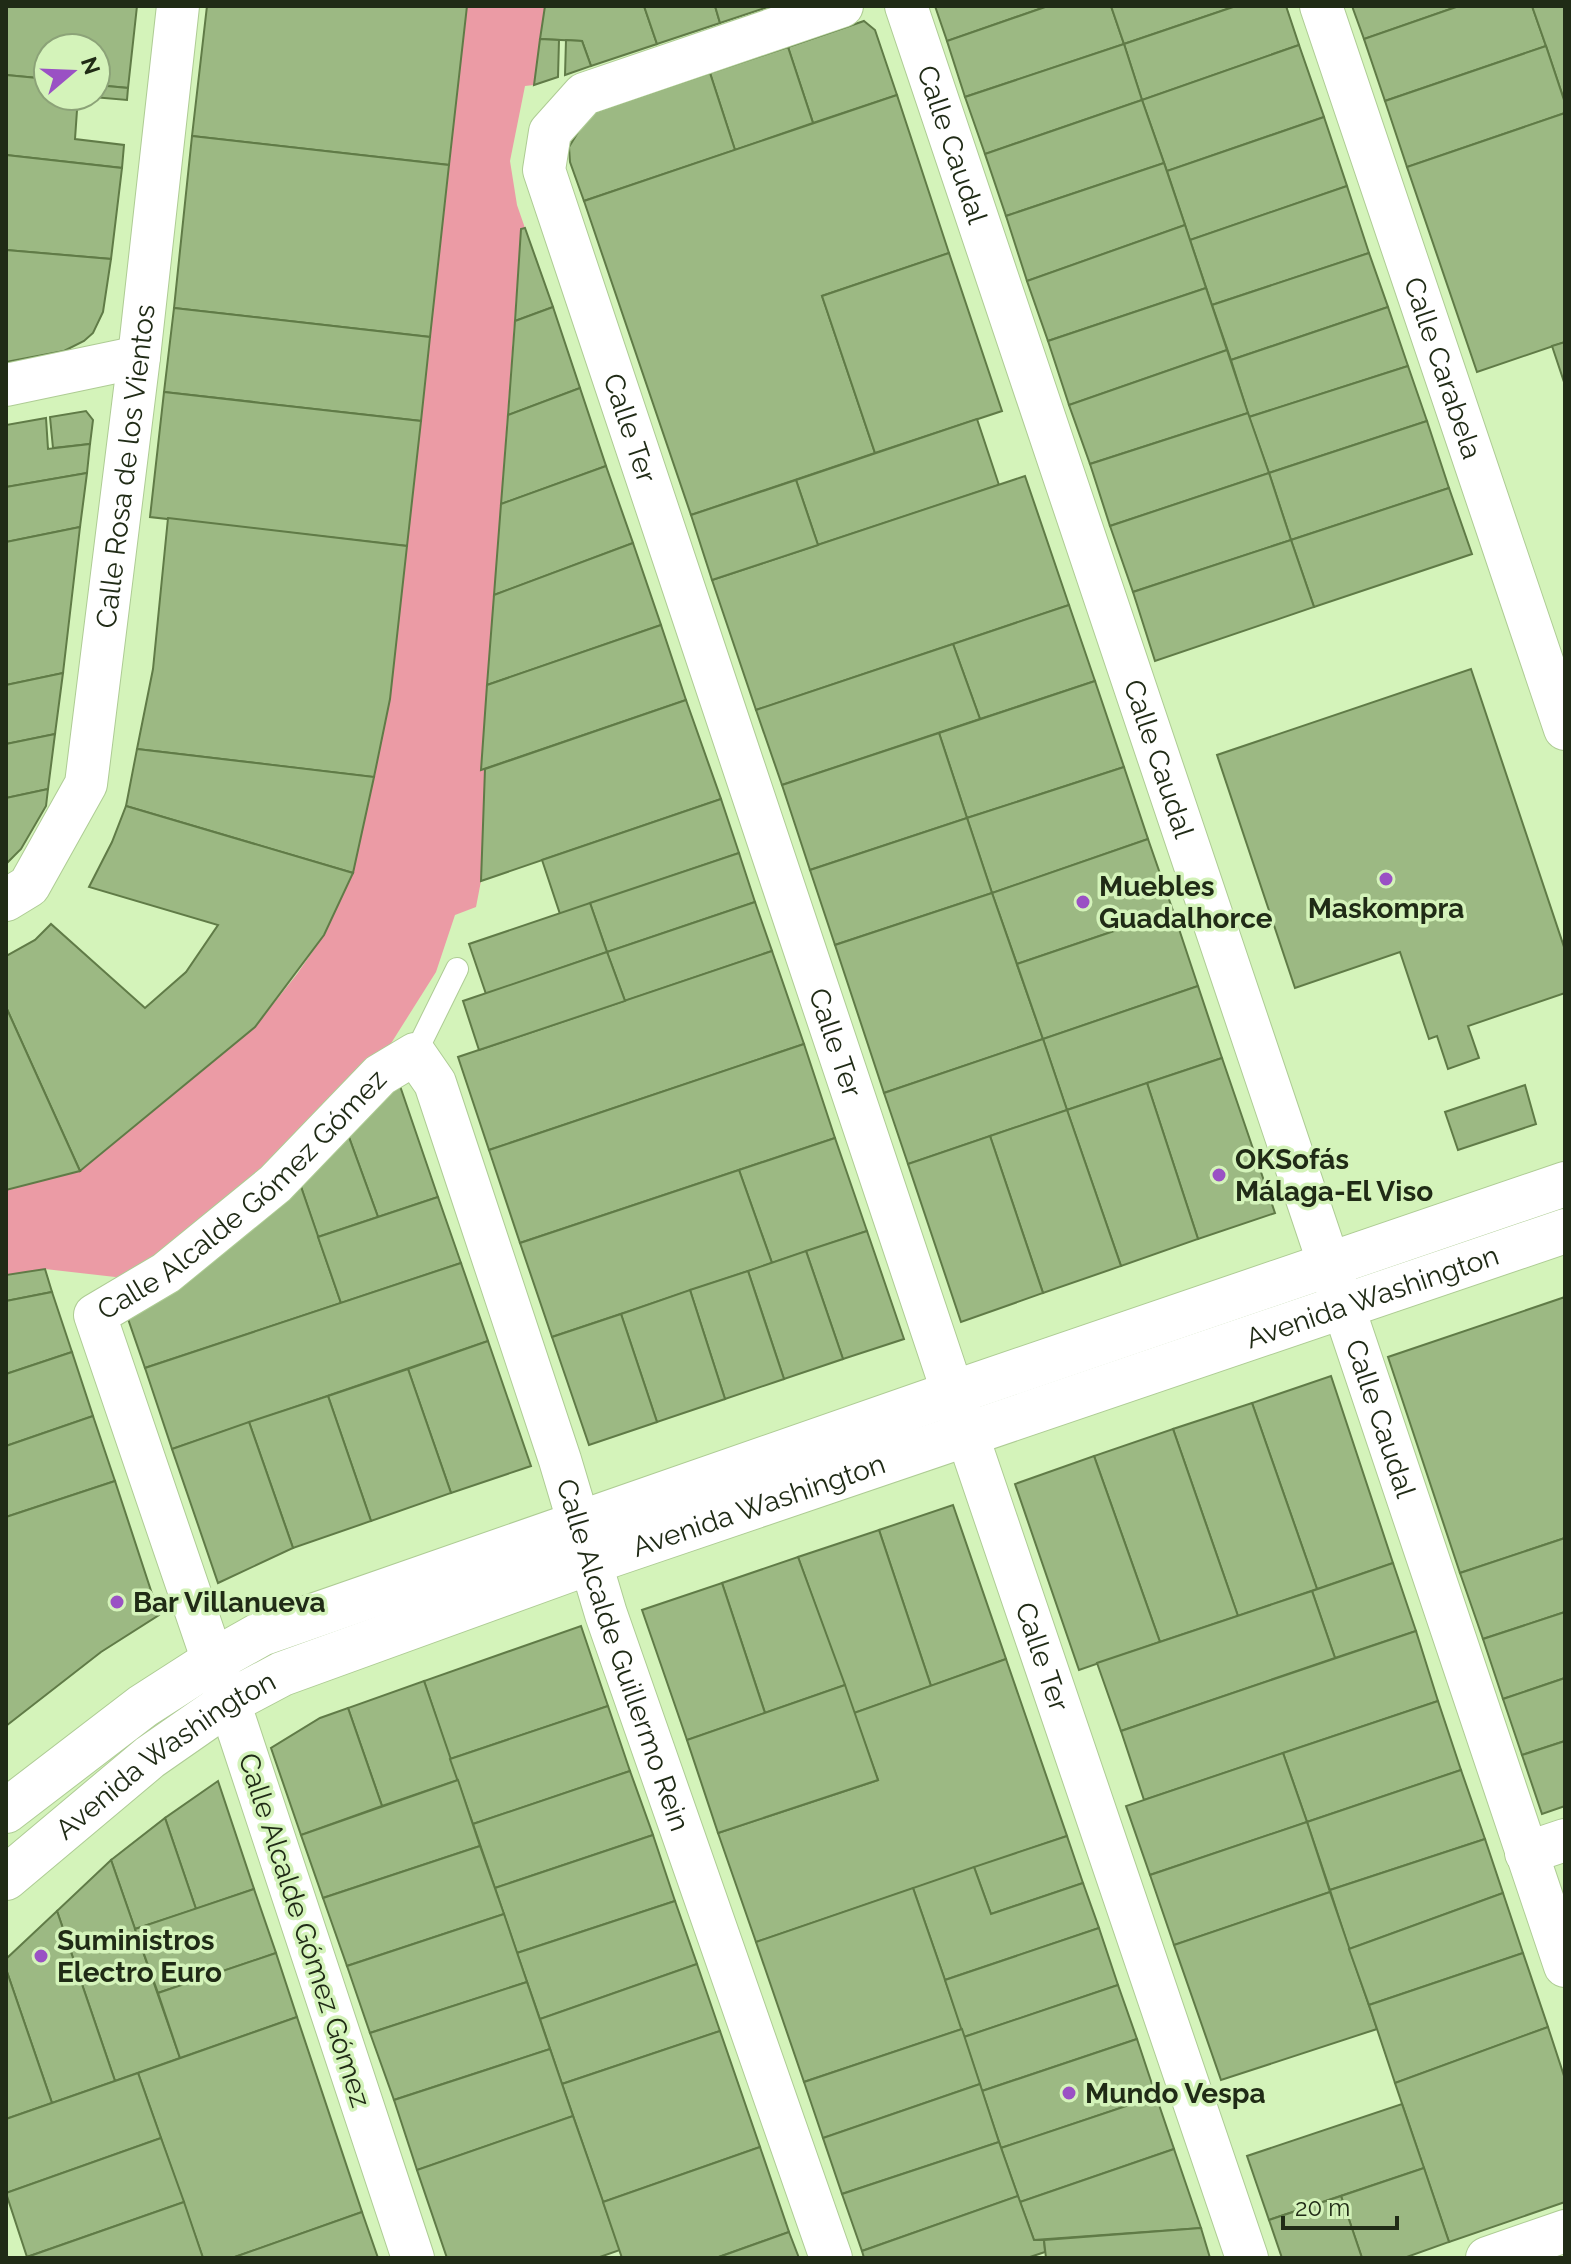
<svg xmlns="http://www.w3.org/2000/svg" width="1571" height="2264" font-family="Raleway,sans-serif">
	<rect width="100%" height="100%" fill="#d4f3ba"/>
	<!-- green -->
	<path fill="#eb9ba5" d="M467,6H545L534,85L525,86L510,161L517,205L525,228L521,230L481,770L485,769L481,881L476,907L455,915L436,972L390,1045L237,1195L124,1278L45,1269L6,1275V1190L80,1171L255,1027L297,974L324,935L374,777L390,699Z"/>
	<!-- building -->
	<g fill="#9cb983" stroke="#607b47" stroke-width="2">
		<path d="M6,6H137L128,88L96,85V48H48V79L6,75Z"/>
		<path d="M207,6H467L449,165L192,136Z"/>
		<path d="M545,6H644L657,44L591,66L582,41L540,39Z"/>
		<path d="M644,6H715L720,23L657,44Z"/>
		<path d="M715,6H771L720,23Z"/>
		<path d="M935,6H1048L947,41Z"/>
		<path d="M1048,6H1111L1124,44L965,97L947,41Z"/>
		<path d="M1111,6H1236L1124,44Z"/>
		<path d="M1236,6H1286L1299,45L1142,100L1124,44Z"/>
		<path d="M1352,6H1459L1364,39Z"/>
		<path d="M1459,6H1532L1546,46L1385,101L1364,39Z"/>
		<path d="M1532,6H1565V103L1546,46Z"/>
		<path d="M864,21L875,30L897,95L813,123L788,47Z"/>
		<path d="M540,39L559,40L558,77L534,85Z"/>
		<path d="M566,40L582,41L591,66L565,75Z"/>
		<path d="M1124,44L1142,100L985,154L965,97Z"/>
		<path d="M1299,45L1324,117L1167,171L1142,100Z"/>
		<path d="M1546,46L1565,103V113L1407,167L1385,101Z"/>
		<path d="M788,47L813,123L735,150L710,73Z"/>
		<path d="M710,73L735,150L584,201L570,162L569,147L589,114Z"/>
		<path d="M6,75L48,79V96H78L75,139L124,145L122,168L6,155Z"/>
		<path d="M96,85L128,88L127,100L81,96H96Z"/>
		<path d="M897,95L949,253L822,296L875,453L691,515L584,201Z"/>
		<path d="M1142,100L1164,163L1006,216L985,154Z"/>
		<path d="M1565,113V342L1477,372L1407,167Z"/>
		<path d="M1324,117L1347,186L1190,240L1167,171Z"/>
		<path d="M192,136L449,165L430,337L174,308Z"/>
		<path d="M6,155L122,168L111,259L6,250Z"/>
		<path d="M1164,163L1185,225L1027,281L1006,216Z"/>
		<path d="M1347,186L1369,253L1212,305L1190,240Z"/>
		<path d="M1185,225L1206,288L1048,341L1027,281Z"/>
		<path d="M525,228L553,307L515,321L521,229Z"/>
		<path d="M6,250L111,259L103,312L93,333L84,341L64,351L6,362Z"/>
		<path d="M949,253L1002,411L875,453L822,296Z"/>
		<path d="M1369,253L1388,307L1231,360L1212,305Z"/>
		<path d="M1206,288L1227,350L1069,405L1048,341Z"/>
		<path d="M553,307L580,388L508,415L515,321Z"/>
		<path d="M1388,307L1408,366L1249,417L1231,360Z"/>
		<path d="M174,308L430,337L421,421L164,392Z"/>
		<path d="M1565,342V385L1552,346Z"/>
		<path d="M1227,350L1248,413L1090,464L1069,405Z"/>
		<path d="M1408,366L1427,421L1269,473L1249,417Z"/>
		<path d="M580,388L606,466L501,504L508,415Z"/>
		<path d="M164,392L421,421L407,546L150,517Z"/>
		<path d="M86,411L93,420L90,444L53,448L50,417Z"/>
		<path d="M1248,413L1269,473L1110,526L1090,464Z"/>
		<path d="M46,418L48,449L90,444L87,473L6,487V425Z"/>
		<path d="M977,419L999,485L818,545L796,480Z"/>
		<path d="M1427,421L1449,488L1291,540L1269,473Z"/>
		<path d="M606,466L633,543L494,595L501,504Z"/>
		<path d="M87,473L80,527L6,542V487Z"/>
		<path d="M1269,473L1291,540L1133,592L1110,526Z"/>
		<path d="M1025,476L1069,605L756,710L712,580Z"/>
		<path d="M796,480L818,545L712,580L691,515Z"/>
		<path d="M1449,488L1472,554L1314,607L1291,540Z"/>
		<path d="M168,518L407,546L390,699L374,777L137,749L153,669Z"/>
		<path d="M80,527L63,673L6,685V542Z"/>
		<path d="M1291,540L1314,607L1155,661L1133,592Z"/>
		<path d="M633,543L661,625L487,685L494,595Z"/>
		<path d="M1069,605L1095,681L980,719L953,644Z"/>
		<path d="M661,625L686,700L481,770L487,685Z"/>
		<path d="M953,644L980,719L782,785L756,710Z"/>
		<path d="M1471,669L1565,950V993L1468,1026L1479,1058L1448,1069L1437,1036L1429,1039L1400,952L1295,988L1217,755Z"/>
		<path d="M63,673L55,734L6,744V685Z"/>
		<path d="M1095,681L1124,767L967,818L939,733Z"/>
		<path d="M686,700L721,799L481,881L485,769Z"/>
		<path d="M939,733L967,818L810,870L782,785Z"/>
		<path d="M55,734L48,789L6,798V744Z"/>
		<path d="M137,749L374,777L353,873L126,806Z"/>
		<path d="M1124,767L1148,839L992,893L967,818Z"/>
		<path d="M48,789L46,806L21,849L6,864V798Z"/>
		<path d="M721,799L739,853L560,914L542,860Z"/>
		<path d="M126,806L353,873L324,935L255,1027L80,1171L6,1007V956L35,940L51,924L145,1008L186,972L218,925L89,887L112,842Z"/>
		<path d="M967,818L992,893L835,945L810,870Z"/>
		<path d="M1148,839L1173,911L1017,964L992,893Z"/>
		<path d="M739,853L755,902L607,952L590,903Z"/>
		<path d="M992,893L1043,1039L884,1093L835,945Z"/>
		<path d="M755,902L772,951L625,1001L607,952Z"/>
		<path d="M590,903L607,952L486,994L469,944Z"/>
		<path d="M1173,911L1198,986L1043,1039L1017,964Z"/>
		<path d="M772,951L804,1044L489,1150L458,1057Z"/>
		<path d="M607,952L625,1001L479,1050L463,1001Z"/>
		<path d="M1198,986L1222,1058L1067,1110L1043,1039Z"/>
		<path d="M6,1007L80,1171L6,1190Z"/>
		<path d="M1043,1039L1067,1110L908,1164L884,1093Z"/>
		<path d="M804,1044L835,1138L520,1243L489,1150Z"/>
		<path d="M1222,1058L1275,1213L1198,1239L1147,1083Z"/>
		<path d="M399,1083L438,1197L378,1217L346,1129Z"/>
		<path d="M1147,1083L1198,1239L1121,1266L1067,1110Z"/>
		<path d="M1525,1085L1536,1124L1458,1150L1445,1112Z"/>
		<path d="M1067,1110L1121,1266L1043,1293L990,1136Z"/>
		<path d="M346,1129L378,1217L318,1237L298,1178Z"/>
		<path d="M990,1136L1043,1293L961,1322L908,1164Z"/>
		<path d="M835,1138L867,1231L772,1263L739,1170Z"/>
		<path d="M739,1170L772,1263L552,1337L520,1243Z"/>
		<path d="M298,1178L341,1303L145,1368L126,1313Z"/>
		<path d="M438,1197L461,1263L341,1303L318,1237Z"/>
		<path d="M867,1231L904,1339L843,1359L806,1251Z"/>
		<path d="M806,1251L843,1359L784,1379L748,1271Z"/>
		<path d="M461,1263L488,1341L172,1449L145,1368Z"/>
		<path d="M45,1269L52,1292L6,1301V1275Z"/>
		<path d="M748,1271L784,1379L725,1399L690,1290Z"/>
		<path d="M690,1290L725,1399L657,1422L621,1314Z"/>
		<path d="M52,1292L72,1352L6,1374V1301Z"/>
		<path d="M1565,1297V1538L1460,1573L1388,1357Z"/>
		<path d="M621,1314L657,1422L589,1445L552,1337Z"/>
		<path d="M488,1341L531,1466L451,1493L408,1369Z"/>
		<path d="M72,1352L93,1416L6,1446V1374Z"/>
		<path d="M408,1369L451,1493L371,1521L328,1396Z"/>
		<path d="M1331,1376L1393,1563L1317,1589L1252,1403Z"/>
		<path d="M328,1396L371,1521L293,1548L249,1422Z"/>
		<path d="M1252,1403L1317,1589L1238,1616L1173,1429Z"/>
		<path d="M93,1416L115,1481L6,1517V1446Z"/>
		<path d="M249,1422L293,1548L218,1583L172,1449Z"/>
		<path d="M1173,1429L1238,1616L1160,1642L1094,1456Z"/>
		<path d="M1094,1456L1160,1642L1079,1670L1015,1484Z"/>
		<path d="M115,1481L159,1615L101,1652L6,1726V1517Z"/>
		<path d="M953,1505L1006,1659L931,1686L879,1530Z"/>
		<path d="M879,1530L931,1686L854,1713L798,1557Z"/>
		<path d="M1565,1538V1612L1483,1639L1460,1573Z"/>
		<path d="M798,1557L845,1685L765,1713L722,1583Z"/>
		<path d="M1393,1563L1416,1631L1335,1658L1312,1591Z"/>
		<path d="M722,1583L765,1713L687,1740L642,1610Z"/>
		<path d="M1312,1591L1335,1658L1121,1731L1097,1663Z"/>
		<path d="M1565,1612V1678L1503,1699L1483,1639Z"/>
		<path d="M581,1626L608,1706L450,1759L424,1681Z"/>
		<path d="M1416,1631L1438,1701L1144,1800L1121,1731Z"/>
		<path d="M1006,1659L1067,1836L756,1942L718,1833L878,1780L854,1713Z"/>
		<path d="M1565,1678V1741L1522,1755L1503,1699Z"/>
		<path d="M424,1681L458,1780L382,1806L348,1708Z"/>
		<path d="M845,1685L878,1780L718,1833L687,1740Z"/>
		<path d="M1438,1701L1461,1770L1307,1822L1283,1753Z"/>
		<path d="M608,1706L630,1771L473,1824L450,1759Z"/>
		<path d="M348,1708L382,1806L301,1835L271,1748L320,1718Z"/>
		<path d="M1565,1741V1806L1542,1814L1522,1755Z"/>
		<path d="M1283,1753L1307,1822L1150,1875L1126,1806Z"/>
		<path d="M1461,1770L1485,1839L1330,1890L1307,1822Z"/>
		<path d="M630,1771L653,1835L495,1888L473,1824Z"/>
		<path d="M458,1780L480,1846L323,1898L301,1835Z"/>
		<path d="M218,1781L254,1889L196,1909L165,1818Z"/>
		<path d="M165,1818L196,1909L135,1929L111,1860Z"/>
		<path d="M1307,1822L1330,1892L1174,1945L1150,1875Z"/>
		<path d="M653,1835L675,1901L517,1953L495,1888Z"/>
		<path d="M1067,1836L1083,1883L991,1914L974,1867Z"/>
		<path d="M1485,1839L1503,1893L1349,1949L1330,1890Z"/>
		<path d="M480,1846L504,1914L347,1966L323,1898Z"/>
		<path d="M111,1860L180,2058L115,2081L57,1911Z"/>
		<path d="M974,1867L991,1914L1083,1883L1099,1928L945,1980L913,1888Z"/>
		<path d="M913,1888L962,2029L804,2082L756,1942Z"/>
		<path d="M254,1889L276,1953L158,1993L135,1929Z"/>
		<path d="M1330,1892L1377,2029L1221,2080L1174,1945Z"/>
		<path d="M1503,1893L1523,1953L1369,2005L1349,1949Z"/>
		<path d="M675,1901L697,1964L540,2019L517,1953Z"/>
		<path d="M57,1911L115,2081L52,2103L6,1969V1959Z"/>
		<path d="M504,1914L527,1982L370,2033L347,1966Z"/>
		<path d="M1099,1928L1118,1985L964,2037L945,1980Z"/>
		<path d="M276,1953L297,2017L180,2058L158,1993Z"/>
		<path d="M1523,1953L1548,2027L1395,2083L1369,2005Z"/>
		<path d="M697,1964L720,2031L562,2084L540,2019Z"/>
		<path d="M6,1969L52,2103L6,2119Z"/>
		<path d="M527,1982L550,2049L394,2100L370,2033Z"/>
		<path d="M1118,1985L1137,2039L982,2091L964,2037Z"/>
		<path d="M297,2017L362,2212L232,2258H203L138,2073Z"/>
		<path d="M1548,2027L1565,2079V2202L1449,2242L1395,2083Z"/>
		<path d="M962,2029L980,2084L823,2138L804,2082Z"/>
		<path d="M720,2031L760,2147L603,2202L562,2084Z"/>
		<path d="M1137,2039L1156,2096L1001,2148L982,2091Z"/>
		<path d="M550,2049L573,2116L417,2170L394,2100Z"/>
		<path d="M138,2073L161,2138L6,2193V2119Z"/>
		<path d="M980,2084L999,2142L842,2194L823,2138Z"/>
		<path d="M1156,2096L1174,2149L1020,2202L1001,2148Z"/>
		<path d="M1402,2104L1424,2168L1269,2220L1247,2156Z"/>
		<path d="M573,2116L620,2250L597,2258H447L417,2170Z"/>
		<path d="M161,2138L184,2202L27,2257L6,2193Z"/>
		<path d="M999,2142L1018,2196L862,2251L842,2194Z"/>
		<path d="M760,2147L789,2232L716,2258H622L603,2202Z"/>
		<path d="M1174,2149L1201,2228L1034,2240L1020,2202Z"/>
		<path d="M1424,2168L1449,2242L1404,2258H1362L1341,2196Z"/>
		<path d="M1018,2196L1034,2240H1044L1045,2252L1027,2258H864L862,2251Z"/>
		<path d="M1341,2196L1362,2258H1282L1269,2220Z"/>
		<path d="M184,2202L203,2258H28L27,2257Z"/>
		<path d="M362,2212L378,2258H232Z"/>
		<path d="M1201,2228L1210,2258H1046L1044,2240Z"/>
		<path d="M789,2232L799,2258H716Z"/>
	</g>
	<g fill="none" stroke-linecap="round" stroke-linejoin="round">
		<!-- lane casing -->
		<g stroke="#aecc94" stroke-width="24">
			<path id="lane" d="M415,1054L457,969"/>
		</g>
		<!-- street casing -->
		<g stroke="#aecc94" stroke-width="44">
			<g id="street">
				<path id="s1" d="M842,6L584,94L550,132L544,170L953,1393L1247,2258"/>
				<path id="s2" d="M906,6L1565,1966"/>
				<path id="s3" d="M1321,6L1565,729"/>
				<path d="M6,385L139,357"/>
				<path id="s4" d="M6,900L29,886L86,784L139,357L178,6"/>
				<path d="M1526,1853L1565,1840"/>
				<path id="s5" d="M413,2258L229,1702L213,1661L95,1315L166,1273L275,1184L380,1075L415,1054L435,1083L560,1460L606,1614L831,2258"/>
				<path d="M1487,2258L1565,2231"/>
			</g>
		</g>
		<!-- primary casing -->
		<g stroke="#aecc94" stroke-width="46">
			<g id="primary">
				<path d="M6,1811L143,1706L213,1661L261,1634L953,1393L1565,1184"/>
				<path id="s6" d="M6,1878L150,1757L229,1702L282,1674L591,1562L1565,1231"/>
			</g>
		</g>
		<!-- lane -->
		<use href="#lane" stroke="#fff" stroke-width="22"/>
		<!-- street -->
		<use href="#street" stroke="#fff" stroke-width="42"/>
		<!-- primary -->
		<use href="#primary" stroke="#fff" stroke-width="44"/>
	</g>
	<!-- markers -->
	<g fill="#9a51c4" stroke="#d4f3ba" stroke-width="3">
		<circle cx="1386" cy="879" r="8"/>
		<circle cx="1083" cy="902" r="8"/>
		<circle cx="1219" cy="1175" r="8"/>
		<circle cx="117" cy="1602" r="8"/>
		<circle cx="41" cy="1956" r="8"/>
		<circle cx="1069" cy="2093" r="8"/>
	</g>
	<g text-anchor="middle" stroke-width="7" stroke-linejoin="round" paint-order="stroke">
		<!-- street labels -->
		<g font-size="28" fill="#202b16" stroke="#d4f3ba">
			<text dy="10" stroke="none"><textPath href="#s2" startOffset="146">Calle Caudal</textPath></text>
			<text dy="10" stroke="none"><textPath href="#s3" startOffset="382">Calle Carabela</textPath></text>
			<text dy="10" stroke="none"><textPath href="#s1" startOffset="634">Calle Ter</textPath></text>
			<text dy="10" stroke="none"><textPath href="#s4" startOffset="464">Calle Rosa de los Vientos</textPath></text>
			<text dy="10" stroke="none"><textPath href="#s2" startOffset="794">Calle Caudal</textPath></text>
			<text dy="10" stroke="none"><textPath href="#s1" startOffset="1282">Calle Ter</textPath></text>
			<text dy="10" stroke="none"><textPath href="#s5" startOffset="1186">Calle Alcalde Gómez Gómez</textPath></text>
			<text dy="10" stroke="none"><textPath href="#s6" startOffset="1498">Avenida Washington</textPath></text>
			<text dy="10" stroke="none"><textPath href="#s2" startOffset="1490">Calle Caudal</textPath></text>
			<text dy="10" stroke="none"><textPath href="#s6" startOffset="850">Avenida Washington</textPath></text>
			<text dy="10" stroke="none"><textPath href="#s5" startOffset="2048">Calle Alcalde Guillermo Rein</textPath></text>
			<text dy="10" stroke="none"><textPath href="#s1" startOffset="1930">Calle Ter</textPath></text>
			<text dy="10" stroke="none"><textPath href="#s6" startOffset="202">Avenida Washington</textPath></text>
			<text transform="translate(305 1930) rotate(72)" y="10">Calle Alcalde Gómez Gómez</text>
		</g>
		<!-- poi labels -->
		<g font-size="28" font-weight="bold" fill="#202b16" stroke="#d4f3ba" text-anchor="start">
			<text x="1099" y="896">Muebles<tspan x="1099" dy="32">Guadalhorce</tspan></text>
			<text x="1386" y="918" text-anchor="middle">Maskompra</text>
			<text x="1235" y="1169">OKSofás<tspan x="1235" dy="32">Málaga-El Viso</tspan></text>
			<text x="133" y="1612">Bar Villanueva</text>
			<text x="57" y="1950">Suministros<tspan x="57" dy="32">Electro Euro</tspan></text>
			<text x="1085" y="2103">Mundo Vespa</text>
		</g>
	</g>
	<!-- border -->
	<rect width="1571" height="2264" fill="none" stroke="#202b16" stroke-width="16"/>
	<!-- north arrow -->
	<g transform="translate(72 72) rotate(71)"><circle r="38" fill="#d4f3ba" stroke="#8ca378" stroke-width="2"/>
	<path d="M0-6L14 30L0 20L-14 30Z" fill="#9a51c4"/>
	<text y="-12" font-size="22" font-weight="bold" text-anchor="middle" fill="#202b16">N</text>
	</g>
	<!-- scale -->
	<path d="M1283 2216v12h114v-12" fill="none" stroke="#202b16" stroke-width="4"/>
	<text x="1295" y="2216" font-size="24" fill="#202b16" stroke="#d4f3ba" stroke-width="6" paint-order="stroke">20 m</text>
</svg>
